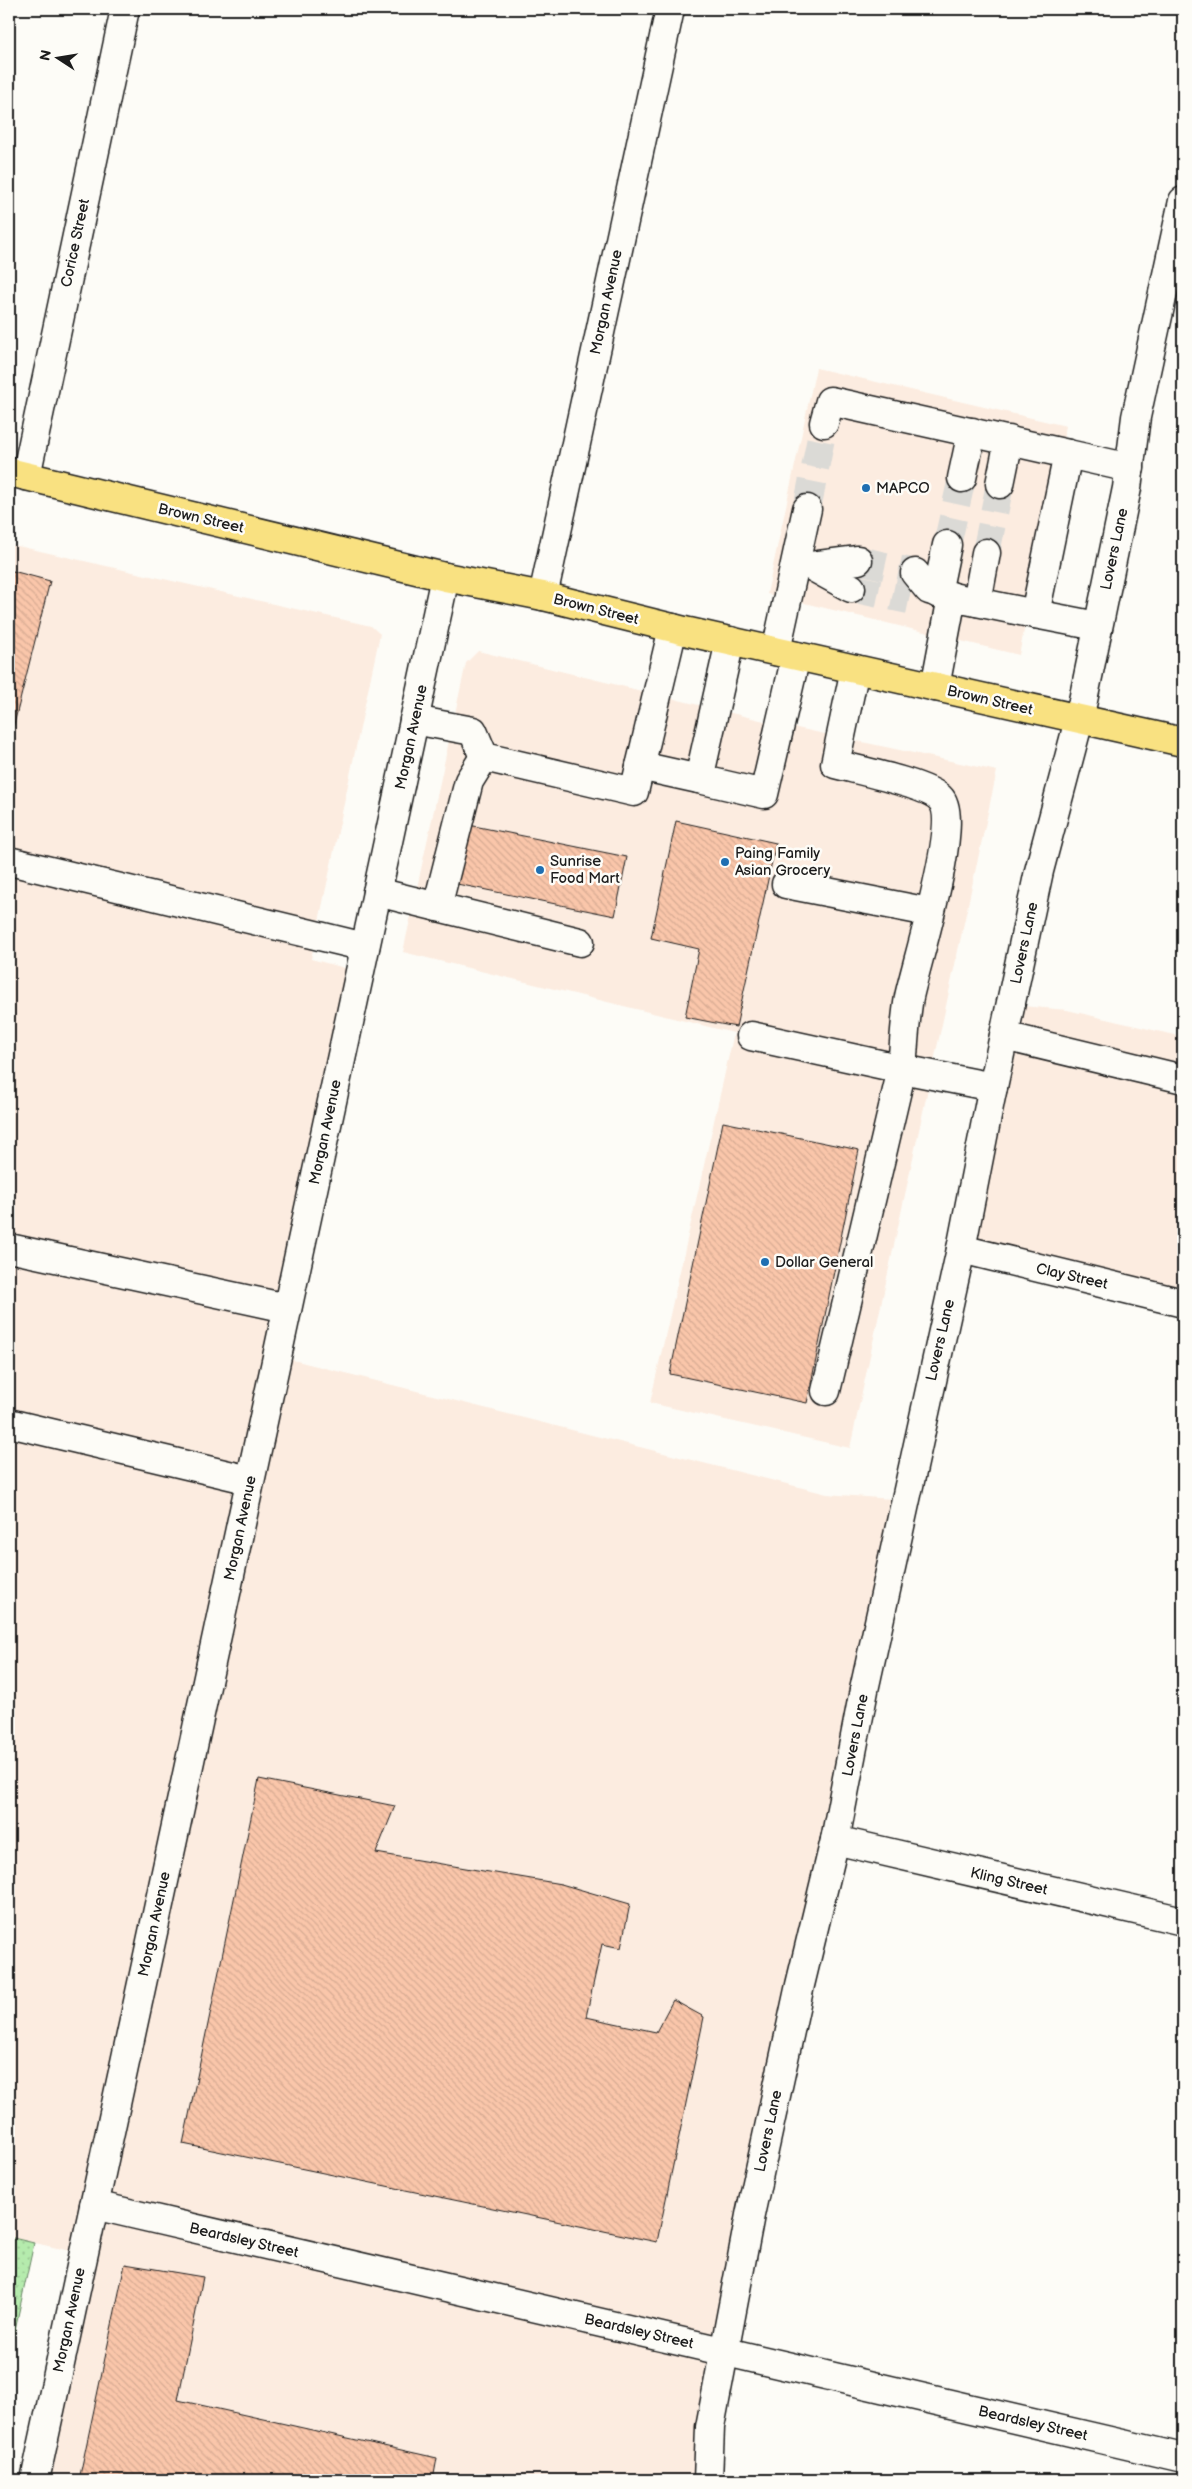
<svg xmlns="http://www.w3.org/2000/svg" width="1192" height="2489" font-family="'Balsamiq Sans',sans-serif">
	<defs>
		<pattern id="park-dots" width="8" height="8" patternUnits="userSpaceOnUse" patternTransform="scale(1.25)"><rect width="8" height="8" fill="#b5ebad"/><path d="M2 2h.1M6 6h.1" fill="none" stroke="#9bc994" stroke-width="1.8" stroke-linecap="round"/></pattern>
		<pattern id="building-back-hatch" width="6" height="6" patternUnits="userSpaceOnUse" patternTransform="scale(1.25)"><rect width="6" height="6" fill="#fac6aa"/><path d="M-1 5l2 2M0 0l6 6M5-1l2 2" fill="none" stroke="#d6aa92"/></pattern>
	</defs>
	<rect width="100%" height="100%" fill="#fdfcf7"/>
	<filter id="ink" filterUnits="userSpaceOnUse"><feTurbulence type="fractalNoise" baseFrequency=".02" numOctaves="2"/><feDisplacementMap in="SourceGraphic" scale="10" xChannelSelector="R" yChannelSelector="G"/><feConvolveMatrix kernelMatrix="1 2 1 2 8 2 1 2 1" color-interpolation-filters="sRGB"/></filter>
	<g filter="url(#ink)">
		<!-- built -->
		<g fill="#fcece0">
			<path d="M816,368L1066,426L1019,655L767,594Z"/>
			<path d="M9,544L371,626L380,634L311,959L360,972L277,1356L827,1494L905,1500L712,2480H35L83,2254L9,2237Z"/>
			<path d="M478,651L760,720L997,771L850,1448L650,1403L734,1033L403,952L466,663Z"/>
			<path d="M1011,1005L1067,1010L1183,1037V1303L961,1249Z"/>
		</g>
		<!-- park -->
		<path fill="url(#park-dots)" stroke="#688464" d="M9,2237L34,2243L9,2357Z"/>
		<!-- building -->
		<g fill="url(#building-back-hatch)" stroke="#1c1c1c">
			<path d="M9,570L50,581L9,744Z"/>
			<path d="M676,821L776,843L736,1027L685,1017L699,949L651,938Z"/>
			<path d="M464,824L627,857L615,916L452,883Z"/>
			<path d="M723,1122L859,1150L807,1403L670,1374Z"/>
			<path d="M259,1779L395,1806L376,1853L561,1884L630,1904L621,1948L602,1944L586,2017L656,2032L673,2000L704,2017L657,2242L183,2144Z"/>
			<path d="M125,2264L203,2277L178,2400L437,2458L433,2480H79Z"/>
		</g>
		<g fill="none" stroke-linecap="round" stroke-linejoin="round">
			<!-- minor-tunnel -->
			<g stroke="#dbdad6" stroke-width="28" stroke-dasharray="28 14" stroke-linecap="butt">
				<path d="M807,509L824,423"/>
				<path d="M947,545L962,478"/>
				<path d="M986,553L1000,484"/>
				<path d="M858,560L915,573"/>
				<path d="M851,588L909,600"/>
			</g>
			<!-- minor casing -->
			<g stroke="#1c1c1c" stroke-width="31">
				<g id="minor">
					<path d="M824,423L830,401L1068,454"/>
					<path d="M26,476L125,9"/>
					<path d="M962,478L972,432"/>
					<path d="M1000,484L1009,440"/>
					<path d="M915,573L929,590L951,596"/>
					<path d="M851,588L811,566L858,560"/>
					<path d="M937,593L947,545"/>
					<path d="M543,596L670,9"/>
					<path d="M977,602L986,553"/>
					<path d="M1097,626L1035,614L1068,454L1130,468"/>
					<path d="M730,641L699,779L764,794L796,656"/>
					<path d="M776,651L807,509"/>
					<path d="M855,669L835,764C857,770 926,784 940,798C962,819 916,963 909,997C905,1020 904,1045 902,1069L993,1087"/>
					<path d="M935,687L952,597L1035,614"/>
					<path d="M414,720L473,731L484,757L634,792L673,628"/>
					<path d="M640,766L699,779"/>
					<path d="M9,861L365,947"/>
					<path d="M786,884L929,912"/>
					<path d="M377,892L580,942"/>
					<path d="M437,907L469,781L484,757"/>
					<path d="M751,1036L902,1069L826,1391"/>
					<path d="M1004,1036L1183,1079"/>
					<path d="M9,1248L287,1308"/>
					<path d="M961,1249L1183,1303"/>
					<path d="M9,1423L250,1480"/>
					<path d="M835,1840L1183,1921"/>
					<path d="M94,2205L1183,2458"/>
					<path d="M35,2480L445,577"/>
					<path d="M708,2480L710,2427L750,2215L800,1985L835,1840L864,1690L961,1249L990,1101L1039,871L1079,720L1127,488L1136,417L1183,201"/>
				</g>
			</g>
			<!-- major casing -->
			<g stroke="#1c1c1c" stroke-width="31">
				<path id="major" d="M9,472L445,577L543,596L689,632L1183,742"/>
			</g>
			<!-- minor -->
			<use href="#minor" stroke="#fdfcf7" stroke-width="28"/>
			<!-- major -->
			<use href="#major" stroke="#f9e181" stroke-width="28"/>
		</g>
	</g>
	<!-- markers -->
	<g fill="#1f6fb2" stroke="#fdfcf7" stroke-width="2">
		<circle cx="866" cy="488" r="5"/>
		<circle cx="725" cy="862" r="5"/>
		<circle cx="540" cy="870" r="5"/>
		<circle cx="765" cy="1262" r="5"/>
	</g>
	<g text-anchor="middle" stroke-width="5" stroke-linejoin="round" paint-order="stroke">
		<!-- street labels -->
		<g font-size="15" fill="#1c1c1c" stroke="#fdfcf7">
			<text transform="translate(75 243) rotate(-78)" y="5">Corice Street</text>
			<text transform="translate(606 302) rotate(-78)" y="5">Morgan Avenue</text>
			<text transform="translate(201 518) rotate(13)" y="5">Brown Street</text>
			<text transform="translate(1114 549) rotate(-78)" y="5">Lovers Lane</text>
			<text transform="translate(596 609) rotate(14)" y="5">Brown Street</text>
			<text transform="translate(990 700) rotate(13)" y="5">Brown Street</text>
			<text transform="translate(411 737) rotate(-78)" y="5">Morgan Avenue</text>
			<text transform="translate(1024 943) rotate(-78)" y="5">Lovers Lane</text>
			<text transform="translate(325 1132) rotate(-78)" y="5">Morgan Avenue</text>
			<text transform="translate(1072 1276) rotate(13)" y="5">Clay Street</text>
			<text transform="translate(940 1340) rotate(-77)" y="5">Lovers Lane</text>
			<text transform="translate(240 1528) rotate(-78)" y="5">Morgan Avenue</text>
			<text transform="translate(855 1735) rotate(-79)" y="5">Lovers Lane</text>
			<text transform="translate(1009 1881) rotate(13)" y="5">Kling Street</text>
			<text transform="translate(154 1924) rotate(-78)" y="5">Morgan Avenue</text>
			<text transform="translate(768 2131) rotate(-78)" y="5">Lovers Lane</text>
			<text transform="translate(244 2240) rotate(13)" y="5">Beardsley Street</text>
			<text transform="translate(69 2320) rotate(-78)" y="5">Morgan Avenue</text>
			<text transform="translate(639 2331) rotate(13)" y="5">Beardsley Street</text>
			<text transform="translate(1033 2423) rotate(13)" y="5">Beardsley Street</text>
		</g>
		<!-- poi labels -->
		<g font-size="15" fill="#1c1c1c" stroke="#fdfcf7" text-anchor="start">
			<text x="876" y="493">MAPCO</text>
			<text x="735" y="858">Paing Family<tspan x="735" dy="17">Asian Grocery</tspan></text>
			<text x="550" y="866">Sunrise<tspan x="550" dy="17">Food Mart</tspan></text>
			<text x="775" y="1267">Dollar General</text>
		</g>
	</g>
	<!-- margin -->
	<rect width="1192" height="2489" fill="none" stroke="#fdfcf7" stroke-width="30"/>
	<rect x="15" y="15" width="1162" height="2459" fill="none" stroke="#1c1c1c" stroke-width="2" filter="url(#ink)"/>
	<!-- north arrow -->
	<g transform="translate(58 58) rotate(282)" stroke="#fdfcf7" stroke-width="4" paint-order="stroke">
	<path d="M0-4L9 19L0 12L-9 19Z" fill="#1c1c1c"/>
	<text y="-8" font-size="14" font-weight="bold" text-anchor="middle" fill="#1c1c1c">N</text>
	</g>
</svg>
